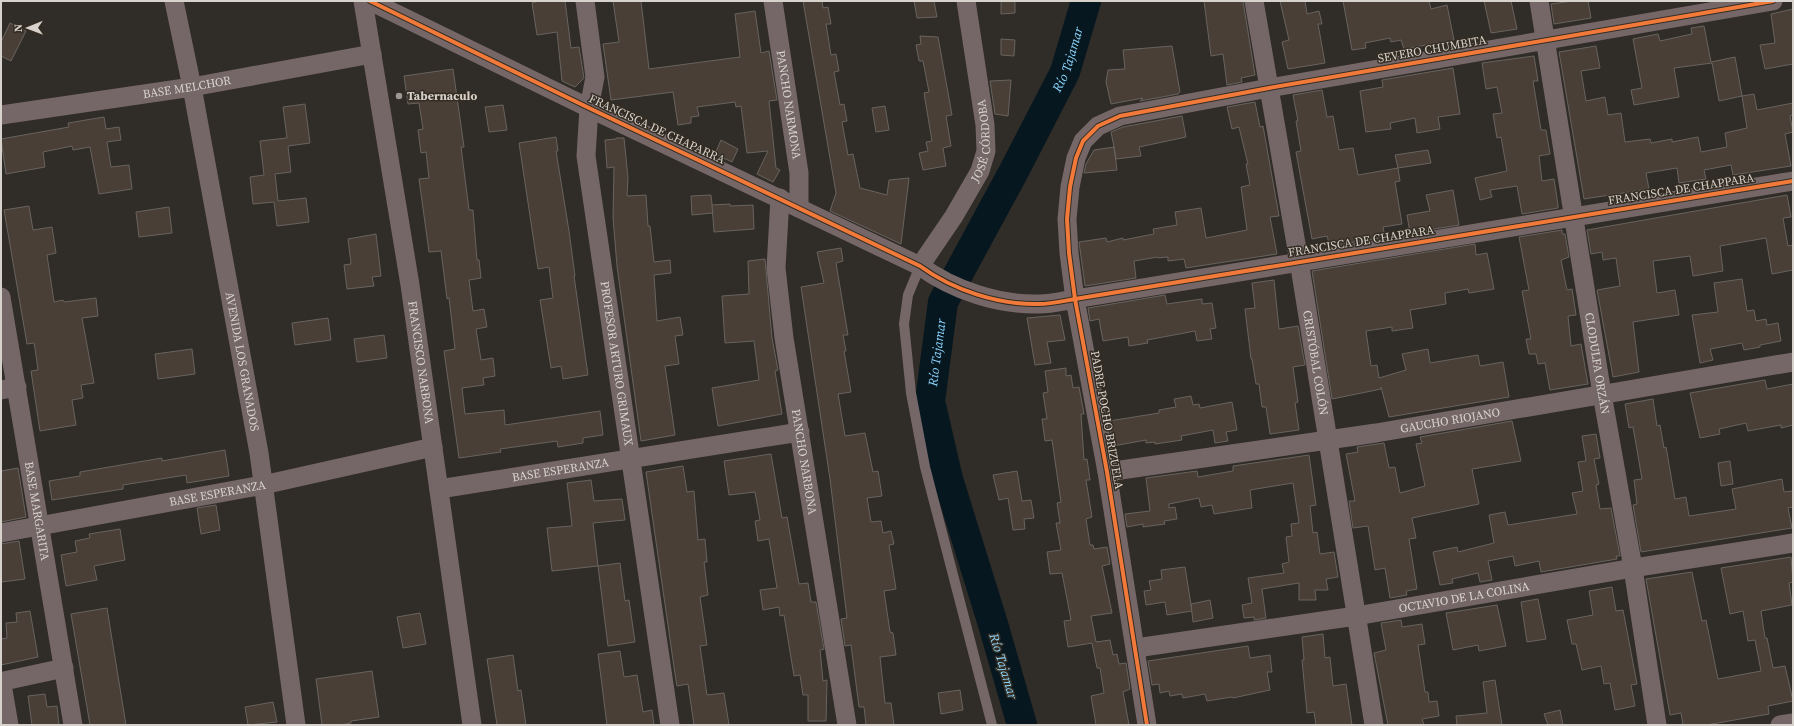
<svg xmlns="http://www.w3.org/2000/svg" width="1794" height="726" font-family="'Source Serif 4',serif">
	<rect width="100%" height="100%" fill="#302c27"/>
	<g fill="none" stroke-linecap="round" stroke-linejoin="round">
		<!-- river -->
		<path stroke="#061720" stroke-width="30" id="s1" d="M1022,725L993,624L948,479L930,401L943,302L1015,169L1065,72L1086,1"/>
	</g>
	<!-- building -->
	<g fill="#493f36" stroke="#68635f">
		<path d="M539,1H565L571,48L579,47L584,78L575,87L562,81L557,32L537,35L532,3Z"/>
		<path d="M613,1H641L649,69L740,57L735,14L755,11L761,53L769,51L777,100L769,101L776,168L780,170L773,182L757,174L768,151L747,153L741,106L736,107L735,102L697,107L699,116L691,117V123L678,125L673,92L611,100L603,44L619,42Z"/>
		<path d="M803,1H822L823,8L828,7L831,24H826L831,55L836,54L839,71L834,72L840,105L844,104L847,121L842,122L848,155L853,154L860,188L887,195L889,180L909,178L901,244L830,211L836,193Z"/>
		<path d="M914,1H934L937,17L917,18Z"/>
		<path d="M1001,1H1015V13L1001,14Z"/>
		<path d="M1204,1H1243L1255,75L1241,78L1242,82L1227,85L1223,54L1211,56Z"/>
		<path d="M1280,1H1305L1307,14L1319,11L1322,24H1318L1325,63L1288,69L1282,42L1289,40Z"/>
		<path d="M1343,1H1429L1431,9L1447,5L1454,40L1404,49L1401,40L1391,42L1390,38L1365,43L1366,48L1352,50Z"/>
		<path d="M1484,1H1511L1517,29L1491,33Z"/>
		<path d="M1573,1H1588L1591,18L1554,24L1551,4Z"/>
		<path d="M1793,9V64L1765,69L1760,45L1775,43L1771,14Z"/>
		<path d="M10,23L26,31L11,61L1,56V42Z"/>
		<path d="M1704,26L1711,62L1735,57L1742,96L1719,101L1712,63L1674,68L1679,97L1634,105L1631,90L1642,88L1633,39L1658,34L1660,41L1692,34L1691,28Z"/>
		<path d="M920,36L938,37L952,115L946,116L951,146L943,148L946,166L923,170L919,153L928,151L926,142L932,141L924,93L929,92L923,61H919L916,45L921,44Z"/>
		<path d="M1001,39L1015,40L1014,56L1001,55Z"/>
		<path d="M1172,46L1180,92L1178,94L1140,101L1143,98L1111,104L1106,82L1108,70L1125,69L1123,50Z"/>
		<path d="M1596,46L1600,68L1581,71L1586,101L1605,97L1608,115L1621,113L1625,142L1650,139L1651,143L1672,139V142L1698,137L1701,152L1727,147L1725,133L1747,128L1742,96L1754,94L1757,110L1793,103V115L1790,116L1793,132L1785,134L1791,166L1733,175L1731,165L1704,170L1706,179L1679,183L1677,168L1646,173L1649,189L1584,199L1559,52Z"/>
		<path d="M1534,56L1538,81H1533L1541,130H1546L1550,154L1539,156L1542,181L1554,179L1558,205V208L1522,214L1517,186L1490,190L1492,197L1480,200L1475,178L1507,171L1501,137L1497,138L1493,114L1502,113L1497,87L1486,89L1482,63Z"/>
		<path d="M1453,68L1460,114L1438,117L1440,129L1417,133L1415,118L1390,123L1391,129L1366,132L1360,91L1383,87L1382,80Z"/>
		<path d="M453,69L464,147H461L469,210H473L477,260H479L481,278L469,280L473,311L484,309L487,327L476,329L481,360L493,358L495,376L483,378L484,385L462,388L465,414L504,410L505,425L600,411L603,435L583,438V443L558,447L557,441L500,449L501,452L459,458L444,351L455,349L449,298L447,299L441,251L429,252L419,179L429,178L426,152L421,153L418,130L423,129L419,103L408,104L404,76Z"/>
		<path d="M1011,80L1008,116L995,114L990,81Z"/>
		<path d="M1322,90L1327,117L1333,116L1339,150L1353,148L1358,175L1398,168L1395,155L1428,150L1431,163L1398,168L1400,181L1395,182L1402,224L1383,227L1385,237L1330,246L1327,236L1312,239L1296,152L1301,151L1296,121H1298L1293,95Z"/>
		<path d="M1255,102L1260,127L1263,126L1279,216L1270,217L1277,254L1186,268L1184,259L1168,261V257L1158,258V257L1134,261L1136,278L1085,286L1079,242L1106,238L1107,242L1123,238V240L1154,234L1153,229L1177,225L1175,212L1201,208L1206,238L1247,230L1241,187L1250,185L1246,164H1248L1239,127L1232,129L1227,107Z"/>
		<path d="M305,104L310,143L288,146L291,172L275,174L278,201L306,198L309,222L277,226L274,202L253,204L250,177L264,175L260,141L287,138L283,107Z"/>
		<path d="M503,105L507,130L489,132L485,107Z"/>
		<path d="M885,106L889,130L876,132L872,108Z"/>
		<path d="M1182,116L1186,137L1139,147L1141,156L1116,159L1114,147L1117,170L1084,173L1086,164L1094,150L1114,147L1111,132L1123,127Z"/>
		<path d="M104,117L106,129L119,127L121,140L107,142L111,167L129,165L132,189L99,194L90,147L73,150L72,146L43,152L45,167L6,174L1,139L69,127L68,123Z"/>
		<path d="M556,137L558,151H556L569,231L575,276H574L588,375L563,379L561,366L551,368L540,300L553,298L549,267L538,269L519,143Z"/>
		<path d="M616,138H624L628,178L627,196L646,195L648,226H650L654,262L670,260L671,273L654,275L657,321L680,317L683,335L675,336L679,364L665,366L675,435L641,441L617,266L613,217L614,167L607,168L605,140L616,139Z"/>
		<path d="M721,140L738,149L732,162L715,154Z"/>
		<path d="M1453,190L1459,225L1410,233L1407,215L1430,211L1426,195Z"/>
		<path d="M711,195L713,213L692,215L691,196Z"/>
		<path d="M1787,195L1791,217L1783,218L1788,246L1793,245V270L1772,274L1766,238L1720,246L1723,271L1693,276L1690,256L1653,261L1657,293L1675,290L1679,315L1633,322L1639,372L1613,377L1597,290L1620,286L1616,258L1603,260L1602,252L1591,254L1587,230Z"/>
		<path d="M730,204V206L753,205L754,229L714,232L712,205Z"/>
		<path d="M29,206L33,230L52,227L56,253L47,255L54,302L63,300L64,302L96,298L98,316L82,318L94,383L81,385L83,398L72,400L76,425L40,431L31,371L38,370L36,355L34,343L27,344L4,210Z"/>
		<path d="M169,207L172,233L139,237L136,212Z"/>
		<path d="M1562,230V234H1565L1569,257L1561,260L1567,290L1572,289L1576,315L1568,316L1571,346L1581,344L1588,384L1550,390L1545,363L1538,364L1536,354H1529L1526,339H1531L1522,291L1529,290L1519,237Z"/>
		<path d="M376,234L381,276L372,277L374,286L347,289L344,265L351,264L348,239Z"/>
		<path d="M1475,244L1476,255L1487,253L1494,289L1469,293L1468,289L1445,293L1446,304L1410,310L1413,328L1392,331V327L1366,331L1371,366L1377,365L1379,378L1406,370L1402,354L1428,349L1430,363L1478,355L1480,366L1503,362L1509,397L1389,417L1381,387V389L1332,399L1312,271Z"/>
		<path d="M841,248L843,261L836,263L848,335H843L846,351H844L851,392L838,394L845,436L865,433L873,472L878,471L882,496L867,498L871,522L881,521L883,533L891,531L894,544L889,545L896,589L884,591L890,632L893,633L896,655L880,657L885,703H891L894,725H866L864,707H859L851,645L845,646L841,619L847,618L830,479L801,287L824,283L817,252Z"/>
		<path d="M765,259L772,338L778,370L775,371L782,414L718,426L712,388L759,380L754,341L725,343L722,296L749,294L748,261Z"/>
		<path d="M1742,279L1747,311L1754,310L1756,321L1766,319L1767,325L1778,323L1781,341L1760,345V347L1744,350L1742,343L1710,349L1713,360L1700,363L1692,315L1718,312L1714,283Z"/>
		<path d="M1274,280L1279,329L1298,326L1305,365L1293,367L1298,402L1295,403L1299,430L1270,434L1266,407H1262L1259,384H1256L1252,359H1251L1245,309L1255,308L1252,283Z"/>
		<path d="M1165,295L1167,304L1202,299V304L1212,303L1216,328L1210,329L1212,339L1197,341L1195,331L1147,340L1148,343L1129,346L1128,337L1103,341L1099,319L1090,321L1088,308Z"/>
		<path d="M1060,315L1065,340L1047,342L1051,363L1035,365L1027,318Z"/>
		<path d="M328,318L331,340L295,345L292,323Z"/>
		<path d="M384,335L387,358L357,362L354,339Z"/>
		<path d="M192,349L195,374L158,379L155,354Z"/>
		<path d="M1066,368V376L1071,375L1073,388L1079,387L1084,414H1081L1084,460L1087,459L1090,480H1086L1092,517L1086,519L1090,545H1093L1094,549L1107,547L1110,564L1102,566L1112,613L1091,616L1096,642L1110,640L1113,655L1117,654L1119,664L1126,663L1130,689L1123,692L1129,725H1096L1091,696L1104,693L1100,668H1097L1092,643L1068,647L1064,621L1071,620L1062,573L1050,574L1047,552L1061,550L1056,523H1060L1057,503L1061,502L1052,440L1045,441L1042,419H1047L1043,393L1048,392L1045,371Z"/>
		<path d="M1765,380L1767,389L1793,384V425L1781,428V425L1748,431L1746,423L1719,429L1720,434L1700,438L1690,393Z"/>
		<path d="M1191,396L1193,405L1199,404L1200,408L1232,402L1237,430L1226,432L1228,441L1215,443L1213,430L1181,436L1182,440L1155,444V442L1146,443V440L1113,446L1109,421L1159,413V410L1176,407L1174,399Z"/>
		<path d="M1653,399L1657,426L1660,425L1664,448L1666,447L1675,499L1686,497L1689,516L1736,509L1732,489L1782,479L1784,492L1793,491V507L1788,508L1792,528L1641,552L1633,505L1637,504L1634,480L1642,479L1633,427L1629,428L1625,404Z"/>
		<path d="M1512,421L1521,461L1472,469L1479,504L1412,518L1416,538L1409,539L1417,589L1406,591L1407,595L1390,598L1385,568L1375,570L1368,526L1353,528L1349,501H1355L1346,454L1358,452L1357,447L1384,443L1389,468L1395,467L1400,493L1425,486L1416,444L1422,443L1420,437Z"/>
		<path d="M1596,434L1600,458L1594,459L1599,484L1596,485L1600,509L1611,508L1620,556H1616L1617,559L1541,572L1539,561L1515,566L1513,556L1488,561L1492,580L1480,582L1478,573L1452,579L1453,583L1440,585L1433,552L1457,547L1458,552L1494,543L1489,515L1505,512L1508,525L1577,514L1572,493L1583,491L1578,462L1586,461L1582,436Z"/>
		<path d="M225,450L229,476L187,483L186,475L123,485V489L52,500L49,481L80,476V472L162,458V461Z"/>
		<path d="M771,454L782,518L787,517L799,584L808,583L811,602H816L824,649L820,650L823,681L827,680L826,721H808V695H803L800,675L794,676L784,615L780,616L779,607L763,610L760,590L777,588L769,539L758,541L755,521L760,520L755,492L729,495L724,461Z"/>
		<path d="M1309,455L1316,505L1310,506L1313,533L1317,532L1320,554L1334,552L1338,577L1326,579L1328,590H1315L1316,600H1299V583L1262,589L1266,618L1254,620V617L1244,618L1242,605L1252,603L1248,578L1284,573L1282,564L1289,562L1286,537L1292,536L1291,524L1299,523L1293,483L1250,490L1252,508L1214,514L1212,505L1201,507L1199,498L1169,504V508L1175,507L1177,519L1164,521L1165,524L1143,527V524L1127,527L1125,514L1150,511L1146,478L1197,471L1198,477L1233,471V466Z"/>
		<path d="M1730,461L1733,484L1721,486L1718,463Z"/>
		<path d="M683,466L687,492L694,491L698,540L705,539L707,562H704L708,595L700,597L707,645L700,646L707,695L724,693L729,725H694L688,684L677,686L675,674L646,472Z"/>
		<path d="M18,468L26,517L1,522V471Z"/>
		<path d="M1017,471L1022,501L1031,500L1034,518L1024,519L1025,529L1013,530L1008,498L999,500L993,475Z"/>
		<path d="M591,480L594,501L622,499L625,520L593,523L598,566L552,571L547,528L572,526L567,483Z"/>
		<path d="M216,505L220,530L201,534L197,508Z"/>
		<path d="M120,529L125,560L94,566L97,580L66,586L61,555L77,552L75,541L90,538L89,534Z"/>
		<path d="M19,541L25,579L1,582V544Z"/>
		<path d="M1791,557L1793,582L1789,583L1792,605L1761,611L1765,638H1767L1773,668L1785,666L1793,701L1768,706L1769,714L1706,725H1683L1681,713L1670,715L1646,579L1692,572L1702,621L1706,620L1718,679L1761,671L1755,640L1748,641L1743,611L1730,614L1721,568Z"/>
		<path d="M620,563L625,601L629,600L635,642L608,646L598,566Z"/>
		<path d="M1185,567L1192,611L1167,615L1165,602L1146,605L1144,591L1151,590L1149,581L1162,579L1161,570Z"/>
		<path d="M1612,587L1616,611L1623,610L1637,684L1631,685L1635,706L1615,710L1610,683L1604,684L1601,666L1582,670L1576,644H1572L1567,620L1593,615L1589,591Z"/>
		<path d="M1538,599L1546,639L1527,642L1521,602Z"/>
		<path d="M1210,600L1213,618L1193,622L1191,604Z"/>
		<path d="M1497,605L1506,646L1479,651L1478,645L1453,650L1446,613Z"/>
		<path d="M107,608L111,633L126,725H90L71,614Z"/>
		<path d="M30,611L38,657L1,665V639L7,638L6,623L17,622L16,613Z"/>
		<path d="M420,613L426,644L403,648L397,617Z"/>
		<path d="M1401,620L1402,627L1422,624L1425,644L1418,645L1425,692H1428L1429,702L1437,701L1439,716L1422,719L1424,725H1388L1374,653L1386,650L1381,623Z"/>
		<path d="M1323,634L1325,658L1330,657L1333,686L1346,684L1352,725H1316L1314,712L1307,713L1302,660H1304L1302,637Z"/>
		<path d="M1248,646L1250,658L1270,655L1272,672H1267L1270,690L1233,698L1232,697L1207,701L1205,694L1183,698L1182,694L1170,696L1169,691L1160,693L1159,684L1152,685L1148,661Z"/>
		<path d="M620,651L624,677L637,675L643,712L652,710L654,725H607L598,654Z"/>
		<path d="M513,655L518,691L521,690L526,725H497L487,659Z"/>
		<path d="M372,671L379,717L351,721V723L340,725H322L316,679Z"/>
		<path d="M1495,680L1502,725H1457L1456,716L1487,713L1483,682Z"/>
		<path d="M960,690L963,710L941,714L938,693Z"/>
		<path d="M45,694L47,707L57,706L59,725H32L28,696Z"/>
		<path d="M273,702L277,722L248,725L245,707Z"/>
		<path d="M1560,710L1563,725H1548L1544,714Z"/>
	</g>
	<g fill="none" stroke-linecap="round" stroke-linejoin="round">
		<!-- lane -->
		<path stroke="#756668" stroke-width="10" d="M920,266L908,295L904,324L911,393L925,467L992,725"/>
		<!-- street -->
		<g stroke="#756668" stroke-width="19">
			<path id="s2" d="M174,1L192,87L259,453L296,725"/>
			<path id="s3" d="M363,1L410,285L472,725"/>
			<path d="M370,1L589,108L920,266C953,290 998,305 1039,304C1051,304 1063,301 1075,299L1793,181"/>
			<path id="s4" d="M585,1L595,77L589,108L586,156L670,725"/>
			<path id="s5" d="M773,1L799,173V208"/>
			<path id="s6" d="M1254,1L1299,261L1374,725"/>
			<path id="s7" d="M1539,1L1602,394L1633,568L1657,725"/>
			<path id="s8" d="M1,115L192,87L372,54"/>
			<path id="s9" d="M780,198L776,268L784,338L847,725"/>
			<path id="s10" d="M920,266L954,216L980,171L986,151L985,125L966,1"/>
			<path id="s11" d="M1,297L73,725"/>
			<path d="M1,390L17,387"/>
			<path id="s12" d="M1107,472L1376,433L1793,362"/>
			<path id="s13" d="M439,489L800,432"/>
			<path id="s14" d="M1,533L263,485L433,447"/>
			<path id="s15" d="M1136,648L1356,616L1633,568L1793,543"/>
			<path d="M9,725L3,690L4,681L64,668"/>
			<path d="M1147,725L1107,472L1075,299L1069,253L1067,219L1070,187L1076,158L1083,141L1098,126L1120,116L1269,88L1773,1"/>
			<path d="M1780,725L1793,723"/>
		</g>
		<!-- cycleway casing -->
		<g stroke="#342d23" stroke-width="6">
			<g id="cycleway">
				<path d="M370,1L589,108L920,266C953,290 998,305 1039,304C1051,304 1063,301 1075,299L1793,181"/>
				<path d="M1147,725L1107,472L1075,299L1069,253L1067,219L1070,187L1076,158L1083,141L1098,126L1120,116L1269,88L1773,1"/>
			</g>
		</g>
		<!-- cycleway -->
		<use href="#cycleway" stroke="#f17a3a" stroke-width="4"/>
	</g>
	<!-- markers -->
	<circle fill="#9d9892" stroke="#342d23" stroke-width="1.5" cx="399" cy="96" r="4"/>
	<g text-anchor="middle" stroke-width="3" stroke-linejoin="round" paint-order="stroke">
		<!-- street labels -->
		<g font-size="12" fill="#d7d2cc" stroke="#342d23">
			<text transform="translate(1432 49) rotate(-10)" y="4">SEVERO CHUMBITA</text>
			<text dy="4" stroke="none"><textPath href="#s8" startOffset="188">BASE MELCHOR</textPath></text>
			<text dy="4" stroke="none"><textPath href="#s5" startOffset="105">PANCHO NARMONA</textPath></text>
			<text transform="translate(657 129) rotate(25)" y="4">FRANCISCA DE CHAPARRA</text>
			<text dy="4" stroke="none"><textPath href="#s10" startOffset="143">JOSÉ CÓRDOBA</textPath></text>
			<text transform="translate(1681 189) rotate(-9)" y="4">FRANCISCA DE CHAPPARA</text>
			<text transform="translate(1361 241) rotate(-9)" y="4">FRANCISCA DE CHAPPARA</text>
			<text dy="4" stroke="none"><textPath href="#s2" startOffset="367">AVENIDA LOS GRANADOS</textPath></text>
			<text dy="4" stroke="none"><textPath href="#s3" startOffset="366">FRANCISCO NARBONA</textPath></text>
			<text dy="4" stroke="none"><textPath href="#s4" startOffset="366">PROFESOR ARTURO GRIMAUX</textPath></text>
			<text dy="4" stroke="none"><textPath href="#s6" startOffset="367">CRISTÓBAL COLÓN</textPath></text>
			<text dy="4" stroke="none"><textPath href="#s7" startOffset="367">CLODULFA ORZÁN</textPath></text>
			<text transform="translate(1107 420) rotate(80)" y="4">PADRE POCHO BRIZUELA</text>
			<text dy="4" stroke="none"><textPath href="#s12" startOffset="347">GAUCHO RIOJANO</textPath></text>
			<text dy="4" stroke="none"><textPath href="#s9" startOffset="266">PANCHO NARBONA</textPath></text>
			<text dy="4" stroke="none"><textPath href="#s13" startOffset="123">BASE ESPERANZA</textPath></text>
			<text dy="4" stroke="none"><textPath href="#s14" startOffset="220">BASE ESPERANZA</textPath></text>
			<text dy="4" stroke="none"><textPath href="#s11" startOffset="217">BASE MARGARITA</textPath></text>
			<text dy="4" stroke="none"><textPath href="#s15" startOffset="332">OCTAVIO DE LA COLINA</textPath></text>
		</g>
		<!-- poi labels -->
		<g font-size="12" font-weight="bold" fill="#d7d2cc" stroke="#342d23" text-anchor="start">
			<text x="407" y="100">Tabernaculo</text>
		</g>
		<!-- water labels -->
		<g font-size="13" font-style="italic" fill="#8cd5fb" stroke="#342d23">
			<text dy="5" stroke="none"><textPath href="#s1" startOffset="710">Río Tajamar</textPath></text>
			<text dy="5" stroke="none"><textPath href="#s1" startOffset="386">Río Tajamar</textPath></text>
			<text transform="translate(1004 666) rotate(73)" y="5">Río Tajamar</text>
		</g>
	</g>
	<!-- border -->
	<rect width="1794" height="726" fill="none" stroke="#d7d2cc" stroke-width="4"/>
	<!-- north arrow -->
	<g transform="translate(28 28) rotate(269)" stroke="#342d23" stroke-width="3" paint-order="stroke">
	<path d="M0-3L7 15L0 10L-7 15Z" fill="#d7d2cc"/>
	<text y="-6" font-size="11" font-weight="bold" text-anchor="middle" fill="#d7d2cc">N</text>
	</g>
</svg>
